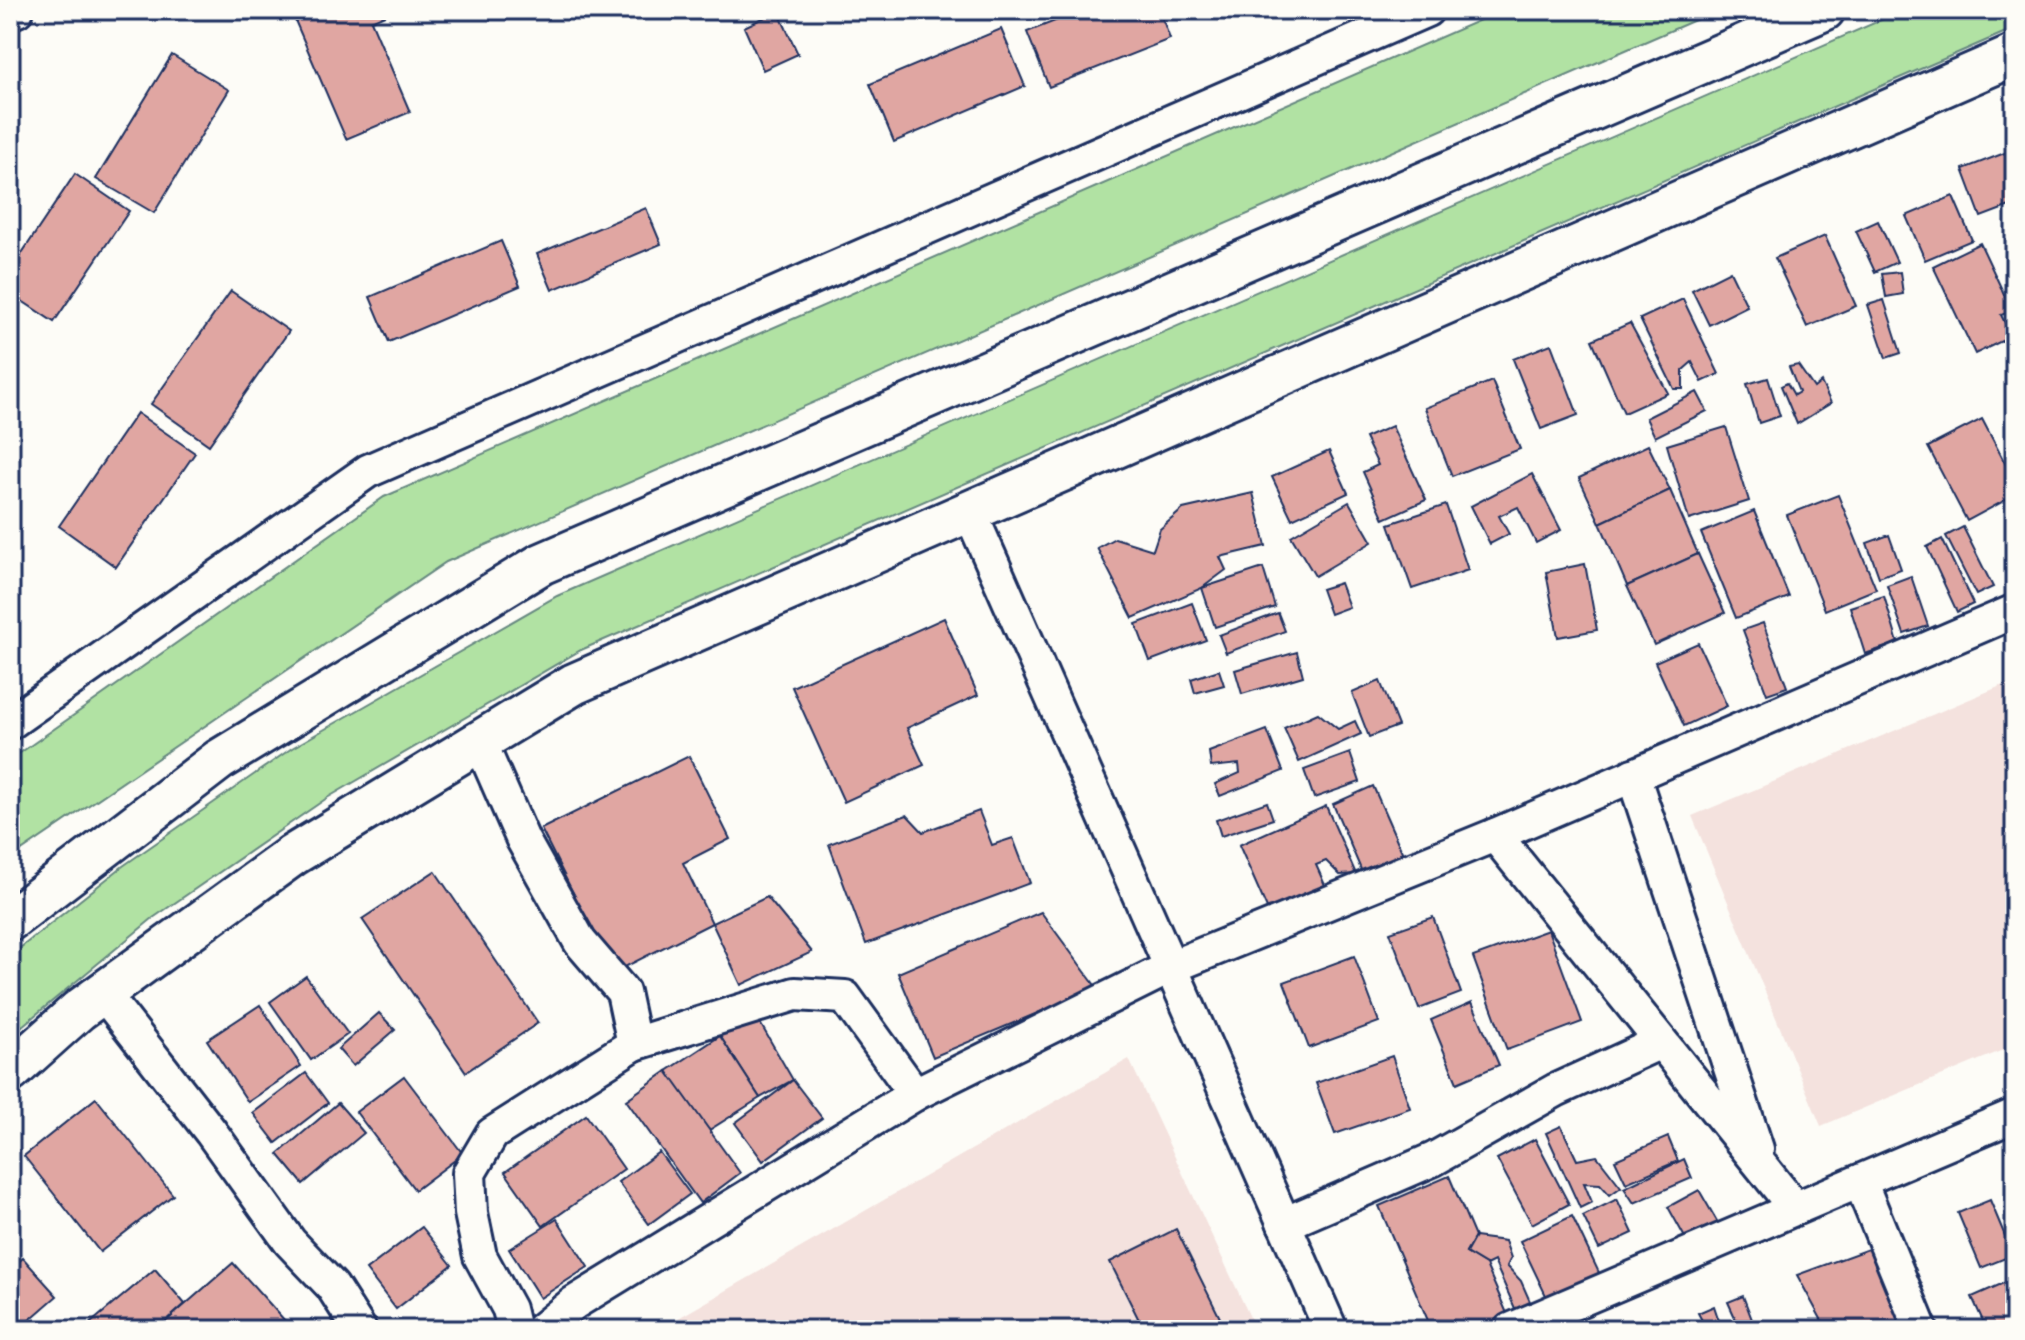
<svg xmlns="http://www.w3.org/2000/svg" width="2025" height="1340" font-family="'Patrick Hand',sans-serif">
	<rect width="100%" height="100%" fill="#fdfcf7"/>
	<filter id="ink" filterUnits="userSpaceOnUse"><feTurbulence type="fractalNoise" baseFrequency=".0125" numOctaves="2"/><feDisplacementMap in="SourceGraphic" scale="16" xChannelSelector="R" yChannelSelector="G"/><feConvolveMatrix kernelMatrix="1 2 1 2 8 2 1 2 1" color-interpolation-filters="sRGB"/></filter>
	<g filter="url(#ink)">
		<!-- built -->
		<g fill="#f4e2de">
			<path d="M2015,680V1045L1821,1126L1692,816Z"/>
			<path d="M1129,1059L1256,1330H685L675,1320Z"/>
		</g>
		<!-- green -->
		<g fill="#b1e2a3" stroke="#668880" stroke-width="2">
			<path d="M1503,10H1718L446,562L11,858L10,760L384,497Z"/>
			<path d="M1904,10H2015V28L581,650L327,798L153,918L10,1036V956L123,866L292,748L557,596Z"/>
		</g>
		<!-- building -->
		<g fill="#e0a6a2" stroke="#1b2f5e" stroke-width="2">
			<path d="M396,10L371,21L410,112L346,139L291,11Z"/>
			<path d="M1083,10H1159L1170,39L1049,87L1027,32Z"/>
			<path d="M778,11L798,54L763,70L744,27Z"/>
			<path d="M1001,29L1025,86L894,142L870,84Z"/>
			<path d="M172,55L229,90L154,213L96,179Z"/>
			<path d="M2015,149V204L1981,217L1963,169Z"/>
			<path d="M75,174L129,211L54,322L10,293V271Z"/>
			<path d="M1953,196L1972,240L1925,260L1906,216Z"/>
			<path d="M646,208L661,244L552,290L537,254Z"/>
			<path d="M1878,221L1897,262L1875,272L1856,231Z"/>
			<path d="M1825,236L1856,306L1807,327L1775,258Z"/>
			<path d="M501,241L520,286L389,342L370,297Z"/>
			<path d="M1980,243L2012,311L2001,315L2012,336L1975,354L1933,266Z"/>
			<path d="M1730,271L1747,306L1709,325L1692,290Z"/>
			<path d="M1900,272L1903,294L1886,297L1882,274Z"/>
			<path d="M231,291L289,331L209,445L151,404Z"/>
			<path d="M1683,299L1719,374L1702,382L1692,362L1683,370V389H1674L1640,319Z"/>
			<path d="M1884,300L1901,353L1886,358L1868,305Z"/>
			<path d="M1630,323L1668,393L1624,413L1592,340Z"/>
			<path d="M1551,344L1578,415L1541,429L1513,359Z"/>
			<path d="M1798,365L1814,388L1821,382L1831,403L1797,424L1781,386L1787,383L1794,395L1799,392L1789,367Z"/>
			<path d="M1768,378L1780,416L1759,423L1747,384Z"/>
			<path d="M1492,381L1520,449L1452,476L1425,408Z"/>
			<path d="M1697,392L1707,411L1655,437L1646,418Z"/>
			<path d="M137,413L195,453L116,567L59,526Z"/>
			<path d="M1982,419L2015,482V495L1967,521L1928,447Z"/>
			<path d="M1392,426L1426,500L1384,519L1363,472L1378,465L1365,438Z"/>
			<path d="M1726,427L1749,501L1689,520L1667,445Z"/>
			<path d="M1648,445L1670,490L1600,523L1579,478Z"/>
			<path d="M1329,451L1348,493L1292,519L1272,477Z"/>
			<path d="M1532,474L1561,530L1536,543L1518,507L1499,516L1509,534L1490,544L1471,506Z"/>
			<path d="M1670,490L1698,554L1627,586L1600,523Z"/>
			<path d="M1253,493L1266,546L1220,557L1226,570L1202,588L1133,618L1097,548L1115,538L1153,550L1160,529L1183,509Z"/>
			<path d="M1838,495L1876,589L1825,610L1787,515Z"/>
			<path d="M1349,502L1372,542L1315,576L1291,536Z"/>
			<path d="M1446,505L1468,570L1412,589L1389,524Z"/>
			<path d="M1754,511L1789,597L1736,618L1701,533Z"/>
			<path d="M1963,527L1993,587L1976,595L1946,536Z"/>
			<path d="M1889,535L1901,569L1879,577L1867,543Z"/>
			<path d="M1942,539L1973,604L1957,612L1927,547Z"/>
			<path d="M1698,554L1725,613L1654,645L1627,586Z"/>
			<path d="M1585,564L1597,630L1558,637L1546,572Z"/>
			<path d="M1263,568L1275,607L1215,627L1202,588Z"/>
			<path d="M1911,576L1928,626L1904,634L1887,585Z"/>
			<path d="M1340,583L1349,607L1330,614L1321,589Z"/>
			<path d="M1884,596L1898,643L1865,654L1850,607Z"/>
			<path d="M1192,603L1206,640L1150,661L1136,624Z"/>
			<path d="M1278,613L1285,631L1226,653L1219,635Z"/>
			<path d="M944,618L978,695L907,728L924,765L844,802L792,687Z"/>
			<path d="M1763,623L1787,687L1767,694L1743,630Z"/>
			<path d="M1698,643L1727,706L1684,726L1655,662Z"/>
			<path d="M1297,652L1303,676L1242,694L1235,670Z"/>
			<path d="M1219,670L1224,685L1195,693L1191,679Z"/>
			<path d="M1380,681L1398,726L1369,737L1352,693Z"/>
			<path d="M1318,713L1338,729L1355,721L1361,734L1299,762L1284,728Z"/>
			<path d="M1267,730L1283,771L1220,796L1215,784L1240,773L1239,764L1211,767L1209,752Z"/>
			<path d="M1350,753L1360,782L1314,798L1304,770Z"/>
			<path d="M689,756L730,839L683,863L712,923L613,973L541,829Z"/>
			<path d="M1373,786L1403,854L1362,872L1333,804Z"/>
			<path d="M1267,802L1273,819L1221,836L1216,820Z"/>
			<path d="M1326,806L1356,874L1340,875L1326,861L1316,865L1329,894L1272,920L1239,845Z"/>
			<path d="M979,811L992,845L1013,838L1030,883L866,944L829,844L907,815L923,832Z"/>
			<path d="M435,871L538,1023L466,1072L362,919Z"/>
			<path d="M767,897L812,952L741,985L712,923Z"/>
			<path d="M1041,912L1097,988L933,1057L898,973Z"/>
			<path d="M1433,917L1461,993L1419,1009L1390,932Z"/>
			<path d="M1548,930L1582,1022L1507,1050L1473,957Z"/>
			<path d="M1354,956L1379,1022L1309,1048L1284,982Z"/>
			<path d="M306,976L348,1034L311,1060L270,1002Z"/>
			<path d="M1472,1002L1499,1065L1457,1083L1431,1020Z"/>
			<path d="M260,1005L301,1066L248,1102L207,1040Z"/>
			<path d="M379,1013L395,1030L353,1066L338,1049Z"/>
			<path d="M756,1016L793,1080L760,1098L720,1036Z"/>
			<path d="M720,1036L760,1098L706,1132L667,1071Z"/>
			<path d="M1392,1056L1410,1108L1335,1134L1316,1083Z"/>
			<path d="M667,1071L740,1173L700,1203L626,1100Z"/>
			<path d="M306,1073L328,1103L276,1143L253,1113Z"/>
			<path d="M404,1076L463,1154L415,1190L356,1112Z"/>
			<path d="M793,1080L822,1118L763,1161L735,1123Z"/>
			<path d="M96,1098L173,1195L100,1252L24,1156Z"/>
			<path d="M338,1103L364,1133L303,1184L278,1154Z"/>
			<path d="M586,1115L624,1169L543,1226L505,1172Z"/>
			<path d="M1561,1126L1577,1160L1597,1156L1621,1187L1610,1195L1600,1184L1584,1183L1592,1202L1580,1208L1546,1133Z"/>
			<path d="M1668,1137L1678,1161L1626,1183L1615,1160Z"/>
			<path d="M1535,1139L1569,1204L1532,1224L1497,1159Z"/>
			<path d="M659,1152L690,1194L649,1224L618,1182Z"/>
			<path d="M1684,1159L1692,1178L1634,1203L1624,1188Z"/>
			<path d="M1449,1176L1475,1237L1466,1253L1486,1265L1509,1318L1482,1330H1432L1379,1206Z"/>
			<path d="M1699,1190L1718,1223L1693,1252L1668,1207Z"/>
			<path d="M1617,1199L1633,1233L1599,1249L1583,1216Z"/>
			<path d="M1990,1200L2013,1255L1981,1268L1958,1213Z"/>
			<path d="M1572,1216L1602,1279L1550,1304L1520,1241Z"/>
			<path d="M557,1219L588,1267L540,1298L509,1249Z"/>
			<path d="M422,1227L452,1265L396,1309L366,1270Z"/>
			<path d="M1176,1229L1226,1330H1144L1110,1262Z"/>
			<path d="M1475,1237L1505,1241L1511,1258L1507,1266L1521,1281L1532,1306L1517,1313L1494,1261L1486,1265L1466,1253Z"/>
			<path d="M1871,1248L1912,1330H1827L1797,1275Z"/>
			<path d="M23,1258L57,1296L18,1330H10V1269Z"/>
			<path d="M233,1263L286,1322L277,1330H156Z"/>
			<path d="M155,1269L185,1304L156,1330H91L87,1326Z"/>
			<path d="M2015,1278V1330H1987L1972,1297Z"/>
			<path d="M1743,1296L1756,1330H1730L1738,1324L1728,1302Z"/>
			<path d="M1714,1306L1722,1330H1707L1698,1313Z"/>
		</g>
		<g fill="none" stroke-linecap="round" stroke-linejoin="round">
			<!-- minor casing -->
			<g stroke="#1b2f5e" stroke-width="38">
				<g id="minor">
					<path d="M10,13L17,10"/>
					<path d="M969,510L1331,1330"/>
					<path d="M10,723L368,471L1427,10"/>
					<path d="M480,742L523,840L580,942L623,992L634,1044L492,1134L469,1173L471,1213L480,1256L509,1309L514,1330"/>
					<path d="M1633,775L1757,1149"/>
					<path d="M1495,835L1795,1208"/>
					<path d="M103,993L211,1132L290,1242L332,1286L360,1330"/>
					<path d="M634,1044L795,994L845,997L915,1094"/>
					<path d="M1860,1181L1921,1330"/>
					<path d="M1284,1224L1434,1159L1556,1090L1661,1042"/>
					<path d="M541,1330L574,1303L915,1094L1171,967L1495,835L2015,611"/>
					<path d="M1510,1330L2015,1115"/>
				</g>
			</g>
			<!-- major casing -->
			<g stroke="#1b2f5e" stroke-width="46">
				<g id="major">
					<path d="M10,920L219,760L541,564L1824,10"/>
					<path d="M10,1072L79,1010L293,855L574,684L2015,55"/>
				</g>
			</g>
			<!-- minor -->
			<use href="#minor" stroke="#fdfcf7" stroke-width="32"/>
			<!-- major -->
			<use href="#major" stroke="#fdfcf7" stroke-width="40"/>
		</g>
	</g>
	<!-- margin -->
	<rect width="2025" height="1340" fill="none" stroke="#fdfcf7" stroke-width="40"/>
	<rect x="20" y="20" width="1985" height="1300" fill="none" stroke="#1b2f5e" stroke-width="3" filter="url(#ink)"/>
</svg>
